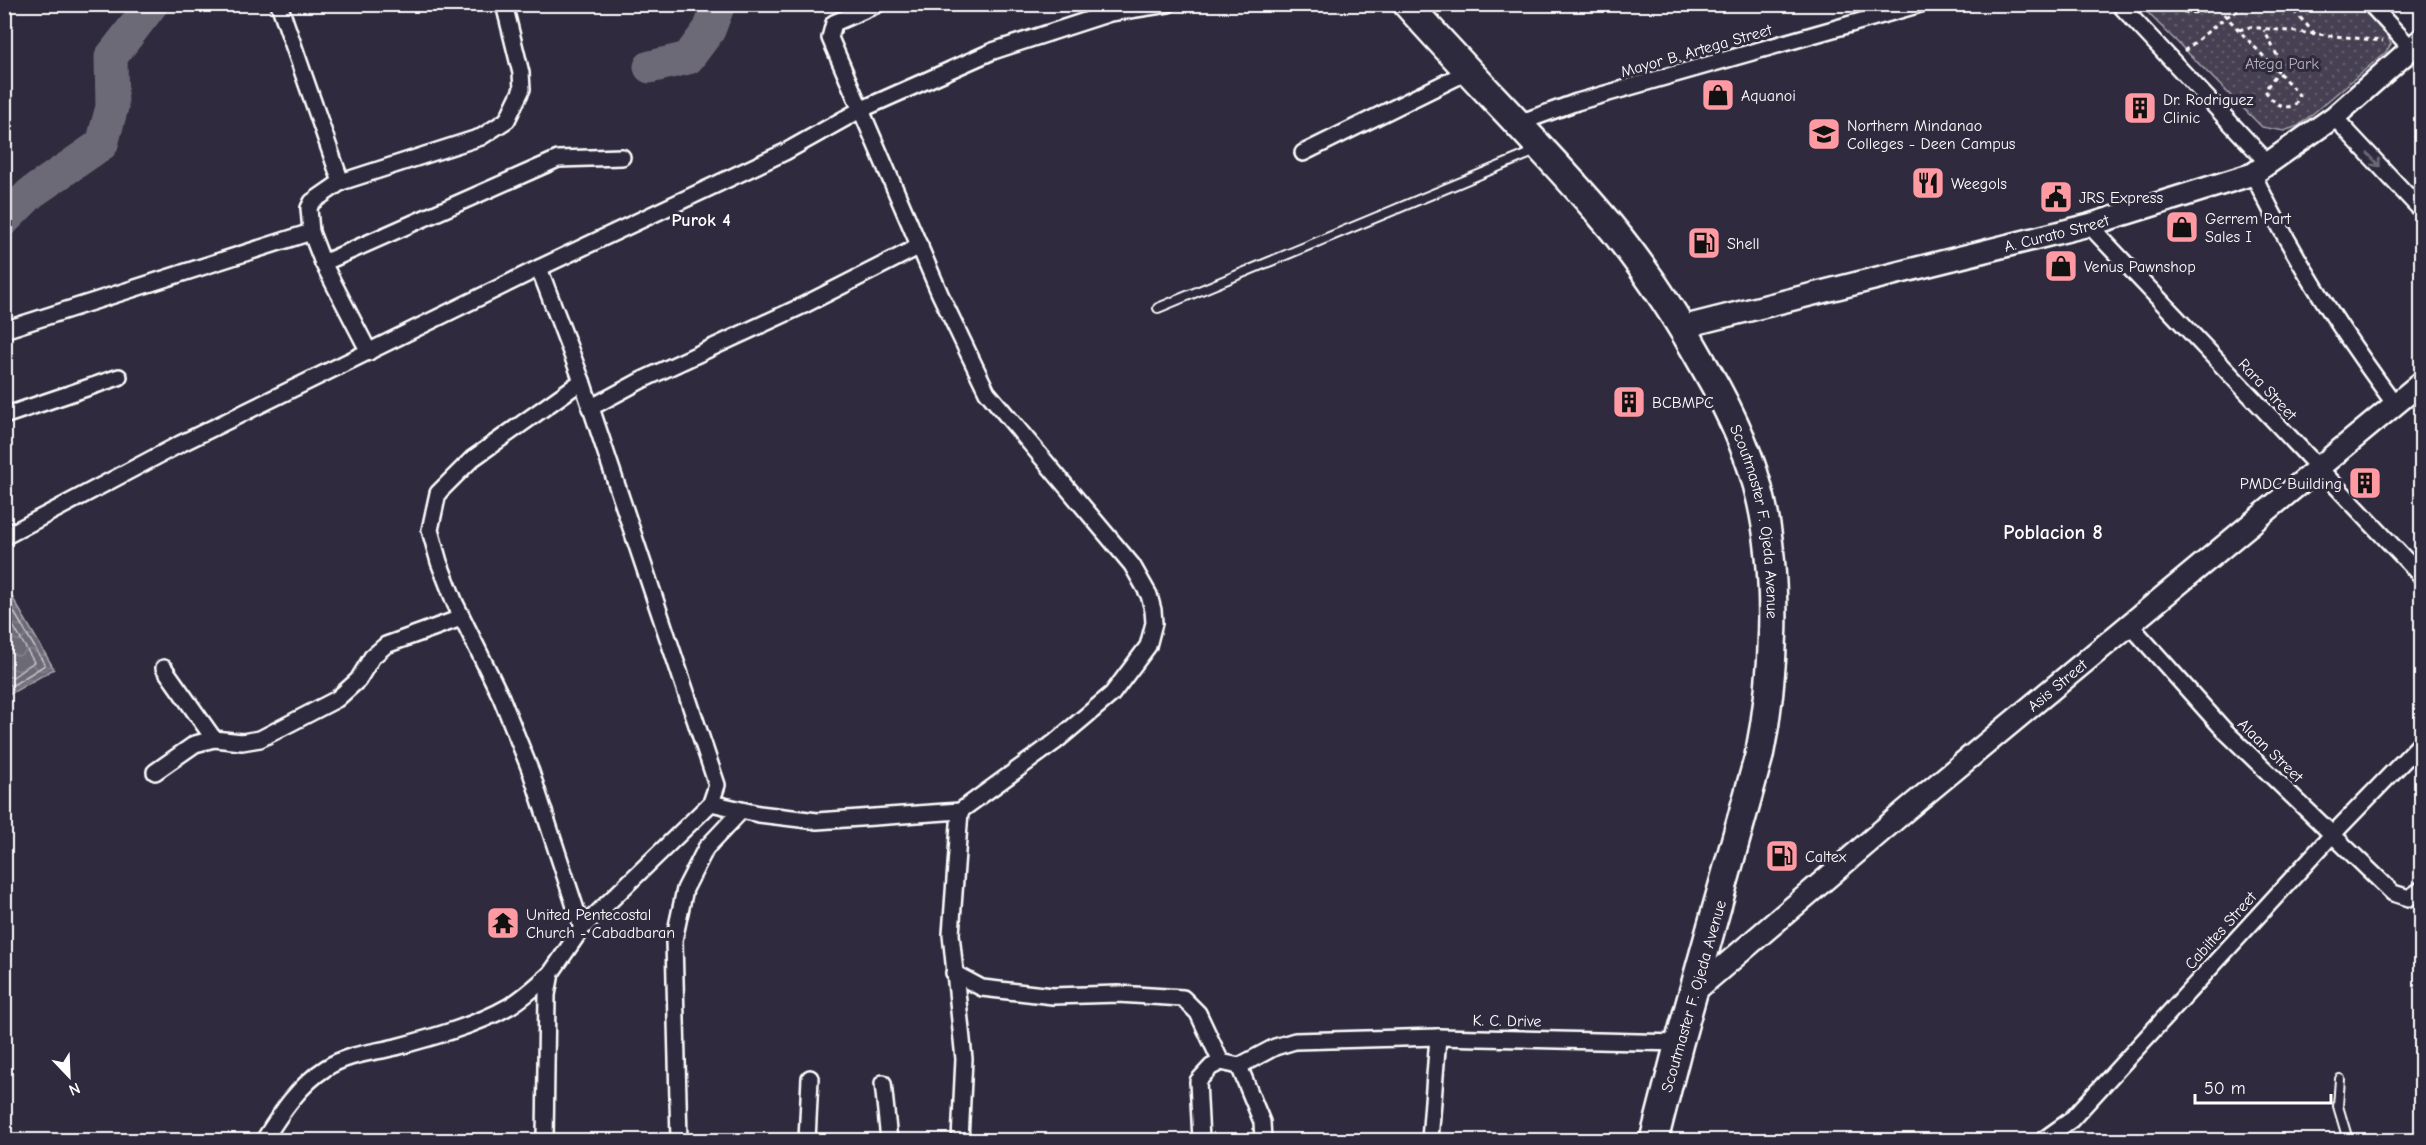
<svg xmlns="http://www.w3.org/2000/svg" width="2426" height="1145" font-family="'Comic Neue',sans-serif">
	<defs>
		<pattern id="grass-dots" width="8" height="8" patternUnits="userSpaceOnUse" patternTransform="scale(1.5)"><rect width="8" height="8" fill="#464152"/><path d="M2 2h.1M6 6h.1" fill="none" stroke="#625e6c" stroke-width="1.8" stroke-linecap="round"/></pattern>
		<pattern id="water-waves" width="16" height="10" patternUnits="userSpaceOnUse" patternTransform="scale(1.5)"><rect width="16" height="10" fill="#6d6a77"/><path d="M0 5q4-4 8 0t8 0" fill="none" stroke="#83808b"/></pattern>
	</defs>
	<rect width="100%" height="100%" fill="#2f2a3d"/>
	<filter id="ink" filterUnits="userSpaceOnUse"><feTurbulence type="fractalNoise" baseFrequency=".0167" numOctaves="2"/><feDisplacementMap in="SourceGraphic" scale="12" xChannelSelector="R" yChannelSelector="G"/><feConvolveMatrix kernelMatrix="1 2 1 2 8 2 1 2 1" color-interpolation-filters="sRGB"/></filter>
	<g filter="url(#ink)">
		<!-- grass -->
		<path fill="url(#grass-dots)" stroke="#a2a0a8" stroke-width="1.5" d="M2140,5H2359L2387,35L2391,44L2386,52L2298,126L2284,131L2262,127Z"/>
		<!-- water -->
		<path fill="url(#water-waves)" stroke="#a7a6ad" stroke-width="1.5" d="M4,583L54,669L10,694L4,685Z"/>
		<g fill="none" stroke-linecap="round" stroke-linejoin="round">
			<!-- shore -->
			<g stroke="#c5c3c9" stroke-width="1.5">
				<path d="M4,595L45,665L13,685L4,684"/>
				<path d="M4,610L34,662L13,677L4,676"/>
			</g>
			<!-- river -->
			<g stroke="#6d6a77" stroke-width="33">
				<path d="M650,67L688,58L709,30L719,4"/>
				<path d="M4,220L31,193L102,144L112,107L111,57L152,4"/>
			</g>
			<!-- lane casing -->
			<g stroke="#fff" stroke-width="12">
				<g id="lane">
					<path d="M1158,308L1536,151"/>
					<path d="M2340,1079L2338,1106L2348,1140"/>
				</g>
			</g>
			<!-- street casing -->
			<g stroke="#fff" stroke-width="20">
				<g id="street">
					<path d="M279,4L341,182"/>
					<path d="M2119,4L2268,163"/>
					<path d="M2370,4L2411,48"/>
					<path d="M2334,117L2422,211"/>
					<path d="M1516,124L1577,102L1921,4"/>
					<path d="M1303,153L1467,72"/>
					<path d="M2253,174C2292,256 2340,330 2394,403"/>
					<path d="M2089,225L2422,577"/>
					<path d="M323,263L558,159L622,157"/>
					<path d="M539,268L582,381L717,785L711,803L582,928L551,973L547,995L545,1140"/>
					<path d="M4,330L311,232"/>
					<path d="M369,352L323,263L311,232L309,208L312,202L341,182L481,137L507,120L522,89L521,73L504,4"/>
					<path d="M590,408L642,380L802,306L920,246"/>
					<path d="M4,416L119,377"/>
					<path d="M4,537L180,444L539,268L785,152L860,110L993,51L1110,13L1168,4"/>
					<path d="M2131,626L2225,731L2393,893L2409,898L2422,889"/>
					<path d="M214,739L242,742L260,739L337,699L358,680L372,657L386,645L461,618"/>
					<path d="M155,772L195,744L214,739L164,668"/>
					<path d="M711,803L759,814L817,821L960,811L1055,742L1112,694L1148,646L1154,623L1153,610L1149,595L1132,565L987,392L940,294L830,38L834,23L878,4"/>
					<path d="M960,811L951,934L964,1059L960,1140"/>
					<path d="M582,928L531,772L501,697L455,603L439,562L430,530L438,493L472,459L582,381"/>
					<path d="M954,973L982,988L1053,996L1118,994L1183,998L1198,1013L1221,1062"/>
					<path d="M1239,1066L1262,1122L1263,1140"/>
					<path d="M883,1083L889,1140"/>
					<path d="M264,1140C281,1113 299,1085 326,1068C348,1054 371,1053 396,1047C430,1038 477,1025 508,1007C524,998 537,985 551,973"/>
					<path d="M679,1140L674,940L685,889L706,848L741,811"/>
					<path d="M807,1140L810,1078"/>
					<path d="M1201,1140L1198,1081L1211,1067L1221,1062L1239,1066L1275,1047L1295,1041L1438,1037"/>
					<path d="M1430,1140L1438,1037L1679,1043"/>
					<path d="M2043,1140L2071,1120L2332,835L2422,742"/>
				</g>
			</g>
			<!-- secondary casing -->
			<g stroke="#fff" stroke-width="26">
				<g id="secondary">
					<path id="s1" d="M1682,327L2089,225L2253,174L2334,117L2422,39"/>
					<path id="s2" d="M1695,991L1905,811L2422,382"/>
				</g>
			</g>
			<!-- highway casing -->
			<g stroke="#fff" stroke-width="32">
				<g id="highway">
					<path id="s3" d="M1407,4C1468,73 1534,138 1594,207C1638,257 1675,313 1707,371C1730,411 1751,455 1761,500C1779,578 1775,678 1759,756L1679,1043L1654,1140"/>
				</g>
			</g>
			<!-- path -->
			<g stroke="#fff" stroke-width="3" stroke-dasharray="4.5 4.5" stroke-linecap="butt">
				<path d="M2167,4C2181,16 2207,15 2221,4"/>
				<path d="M2288,4L2315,34"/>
				<path d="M2218,7C2244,37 2273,65 2299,95L2295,105C2283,111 2271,101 2265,90L2277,73L2280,61L2264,30"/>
				<path d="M2239,30L2250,27L2383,41"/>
				<path d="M2184,51L2226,17L2251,4"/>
			</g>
			<!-- lane -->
			<use href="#lane" stroke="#2f2a3d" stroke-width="8"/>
			<!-- street -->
			<use href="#street" stroke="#2f2a3d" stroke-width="15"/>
			<!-- secondary -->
			<use href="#secondary" stroke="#2f2a3d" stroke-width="21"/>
			<!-- highway -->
			<use href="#highway" stroke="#2f2a3d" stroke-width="27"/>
		</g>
		<!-- one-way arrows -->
		<defs><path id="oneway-shaft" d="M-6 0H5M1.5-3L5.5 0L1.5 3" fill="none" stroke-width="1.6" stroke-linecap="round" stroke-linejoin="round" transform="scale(1.5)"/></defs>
		<use stroke="#6d6a77" href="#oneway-shaft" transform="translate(2374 160) rotate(47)"/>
	</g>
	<!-- icons -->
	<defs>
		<g id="shop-square" transform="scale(1.725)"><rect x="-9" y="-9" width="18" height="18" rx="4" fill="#ff9aa2" stroke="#2f2a3d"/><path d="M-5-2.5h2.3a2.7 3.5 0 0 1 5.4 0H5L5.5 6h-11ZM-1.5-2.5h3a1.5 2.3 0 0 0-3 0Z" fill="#111"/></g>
		<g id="building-square" transform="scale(1.725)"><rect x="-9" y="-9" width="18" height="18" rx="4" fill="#ff9aa2" stroke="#2f2a3d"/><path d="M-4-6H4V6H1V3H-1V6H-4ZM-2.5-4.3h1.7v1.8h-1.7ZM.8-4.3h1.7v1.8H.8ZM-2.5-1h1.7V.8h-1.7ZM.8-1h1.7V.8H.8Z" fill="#111"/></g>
		<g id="university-square" transform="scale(1.725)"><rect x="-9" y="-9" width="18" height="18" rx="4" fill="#ff9aa2" stroke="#2f2a3d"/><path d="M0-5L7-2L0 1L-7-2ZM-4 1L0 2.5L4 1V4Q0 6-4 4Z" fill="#111"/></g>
		<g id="restaurant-square" transform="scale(1.725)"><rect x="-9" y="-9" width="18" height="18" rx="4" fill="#ff9aa2" stroke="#2f2a3d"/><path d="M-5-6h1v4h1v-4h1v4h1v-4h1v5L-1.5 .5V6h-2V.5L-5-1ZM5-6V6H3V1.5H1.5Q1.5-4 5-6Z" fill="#111"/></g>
		<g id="civic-square" transform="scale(1.725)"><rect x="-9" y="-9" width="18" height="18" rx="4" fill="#ff9aa2" stroke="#2f2a3d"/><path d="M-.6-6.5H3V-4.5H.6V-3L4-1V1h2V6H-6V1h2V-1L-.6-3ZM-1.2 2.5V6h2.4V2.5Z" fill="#111"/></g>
		<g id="fuel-square" transform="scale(1.725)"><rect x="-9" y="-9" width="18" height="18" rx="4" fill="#ff9aa2" stroke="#2f2a3d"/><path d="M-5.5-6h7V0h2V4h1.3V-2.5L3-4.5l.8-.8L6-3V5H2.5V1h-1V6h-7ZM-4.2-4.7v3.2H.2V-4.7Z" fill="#111"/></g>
		<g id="temple-square" transform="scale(1.725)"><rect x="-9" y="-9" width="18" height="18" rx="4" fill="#ff9aa2" stroke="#2f2a3d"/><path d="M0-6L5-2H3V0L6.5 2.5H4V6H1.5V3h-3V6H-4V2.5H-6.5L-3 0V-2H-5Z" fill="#111"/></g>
	</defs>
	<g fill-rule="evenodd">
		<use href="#shop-square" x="1718" y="95"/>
		<use href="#building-square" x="2140" y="108"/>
		<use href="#university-square" x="1824" y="134"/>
		<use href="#restaurant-square" x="1928" y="183"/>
		<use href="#civic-square" x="2056" y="197"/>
		<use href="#shop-square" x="2182" y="227"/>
		<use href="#fuel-square" x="1704" y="243"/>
		<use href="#shop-square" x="2061" y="266"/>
		<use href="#building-square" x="1629" y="402"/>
		<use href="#building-square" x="2365" y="483"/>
		<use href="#fuel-square" x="1782" y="856"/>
		<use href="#temple-square" x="503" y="923"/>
	</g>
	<g text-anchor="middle" stroke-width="6" stroke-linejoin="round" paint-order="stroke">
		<!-- street labels -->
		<g font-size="16" fill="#fff" stroke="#2f2a3d">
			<text transform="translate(1696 50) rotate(-16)" y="6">Mayor B. Artega Street</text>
			<text dy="6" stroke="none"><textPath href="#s1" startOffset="386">A. Curato Street</textPath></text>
			<text transform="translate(2268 389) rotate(47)" y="6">Rara Street</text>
			<text dy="6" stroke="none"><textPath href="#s3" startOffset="636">Scoutmaster F. Ojeda Avenue</textPath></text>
			<text dy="6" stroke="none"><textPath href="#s2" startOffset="474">Asis Street</textPath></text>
			<text transform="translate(2271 750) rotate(44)" y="6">Alaan Street</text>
			<text transform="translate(2220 930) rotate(-48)" y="6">Cabiltes Street</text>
			<text transform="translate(1693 996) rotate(-74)" y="6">Scoutmaster F. Ojeda Avenue</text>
			<text transform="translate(1507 1020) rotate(1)" y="6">K. C. Drive</text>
		</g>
		<!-- park labels -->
		<g font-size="16" fill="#b5b3ba" stroke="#2f2a3d">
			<text x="2282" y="69">Atega Park</text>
		</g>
		<!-- poi labels -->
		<g font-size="16" fill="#fff" stroke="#2f2a3d" text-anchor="start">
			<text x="1741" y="101">Aquanoi</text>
			<text x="2163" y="105">Dr. Rodriguez<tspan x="2163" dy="18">Clinic</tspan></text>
			<text x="1847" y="131">Northern Mindanao<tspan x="1847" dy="18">Colleges - Deen Campus</tspan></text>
			<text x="1951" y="189">Weegols</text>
			<text x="2079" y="203">JRS Express</text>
			<text x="2205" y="224">Gerrem Part<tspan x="2205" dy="18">Sales I</tspan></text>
			<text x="1727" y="249">Shell</text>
			<text x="2084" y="272">Venus Pawnshop</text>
			<text x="1652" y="408">BCBMPC</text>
			<text x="2342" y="489" text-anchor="end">PMDC Building</text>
			<text x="1805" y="862">Caltex</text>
			<text x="526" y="920">United Pentecostal<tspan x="526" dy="18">Church - Cabadbaran</tspan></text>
		</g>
		<!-- neighbourhood labels -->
		<g font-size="18" font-weight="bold" fill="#fff" stroke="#2f2a3d">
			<text x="701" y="226">Purok 4</text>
		</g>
		<!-- quarter labels -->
		<g font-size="20" font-weight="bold" fill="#fff" stroke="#2f2a3d">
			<text x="2053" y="539">Poblacion 8</text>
		</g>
	</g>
	<!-- margin -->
	<rect width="2426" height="1145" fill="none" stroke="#2f2a3d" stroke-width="24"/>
	<rect x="12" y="12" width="2402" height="1121" fill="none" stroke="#fff" stroke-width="2" filter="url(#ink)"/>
	<!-- north arrow -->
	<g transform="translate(69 1076) rotate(157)" stroke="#2f2a3d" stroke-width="4.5" paint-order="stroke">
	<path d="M0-4.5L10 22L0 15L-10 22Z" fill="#ffffff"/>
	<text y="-9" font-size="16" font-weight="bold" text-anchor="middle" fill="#ffffff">N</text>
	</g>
	<!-- scale -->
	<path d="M2195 1094v9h136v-9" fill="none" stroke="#ffffff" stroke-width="3"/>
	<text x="2204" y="1094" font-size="18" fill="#ffffff" stroke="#2f2a3d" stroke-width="4.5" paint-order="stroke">50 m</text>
</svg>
